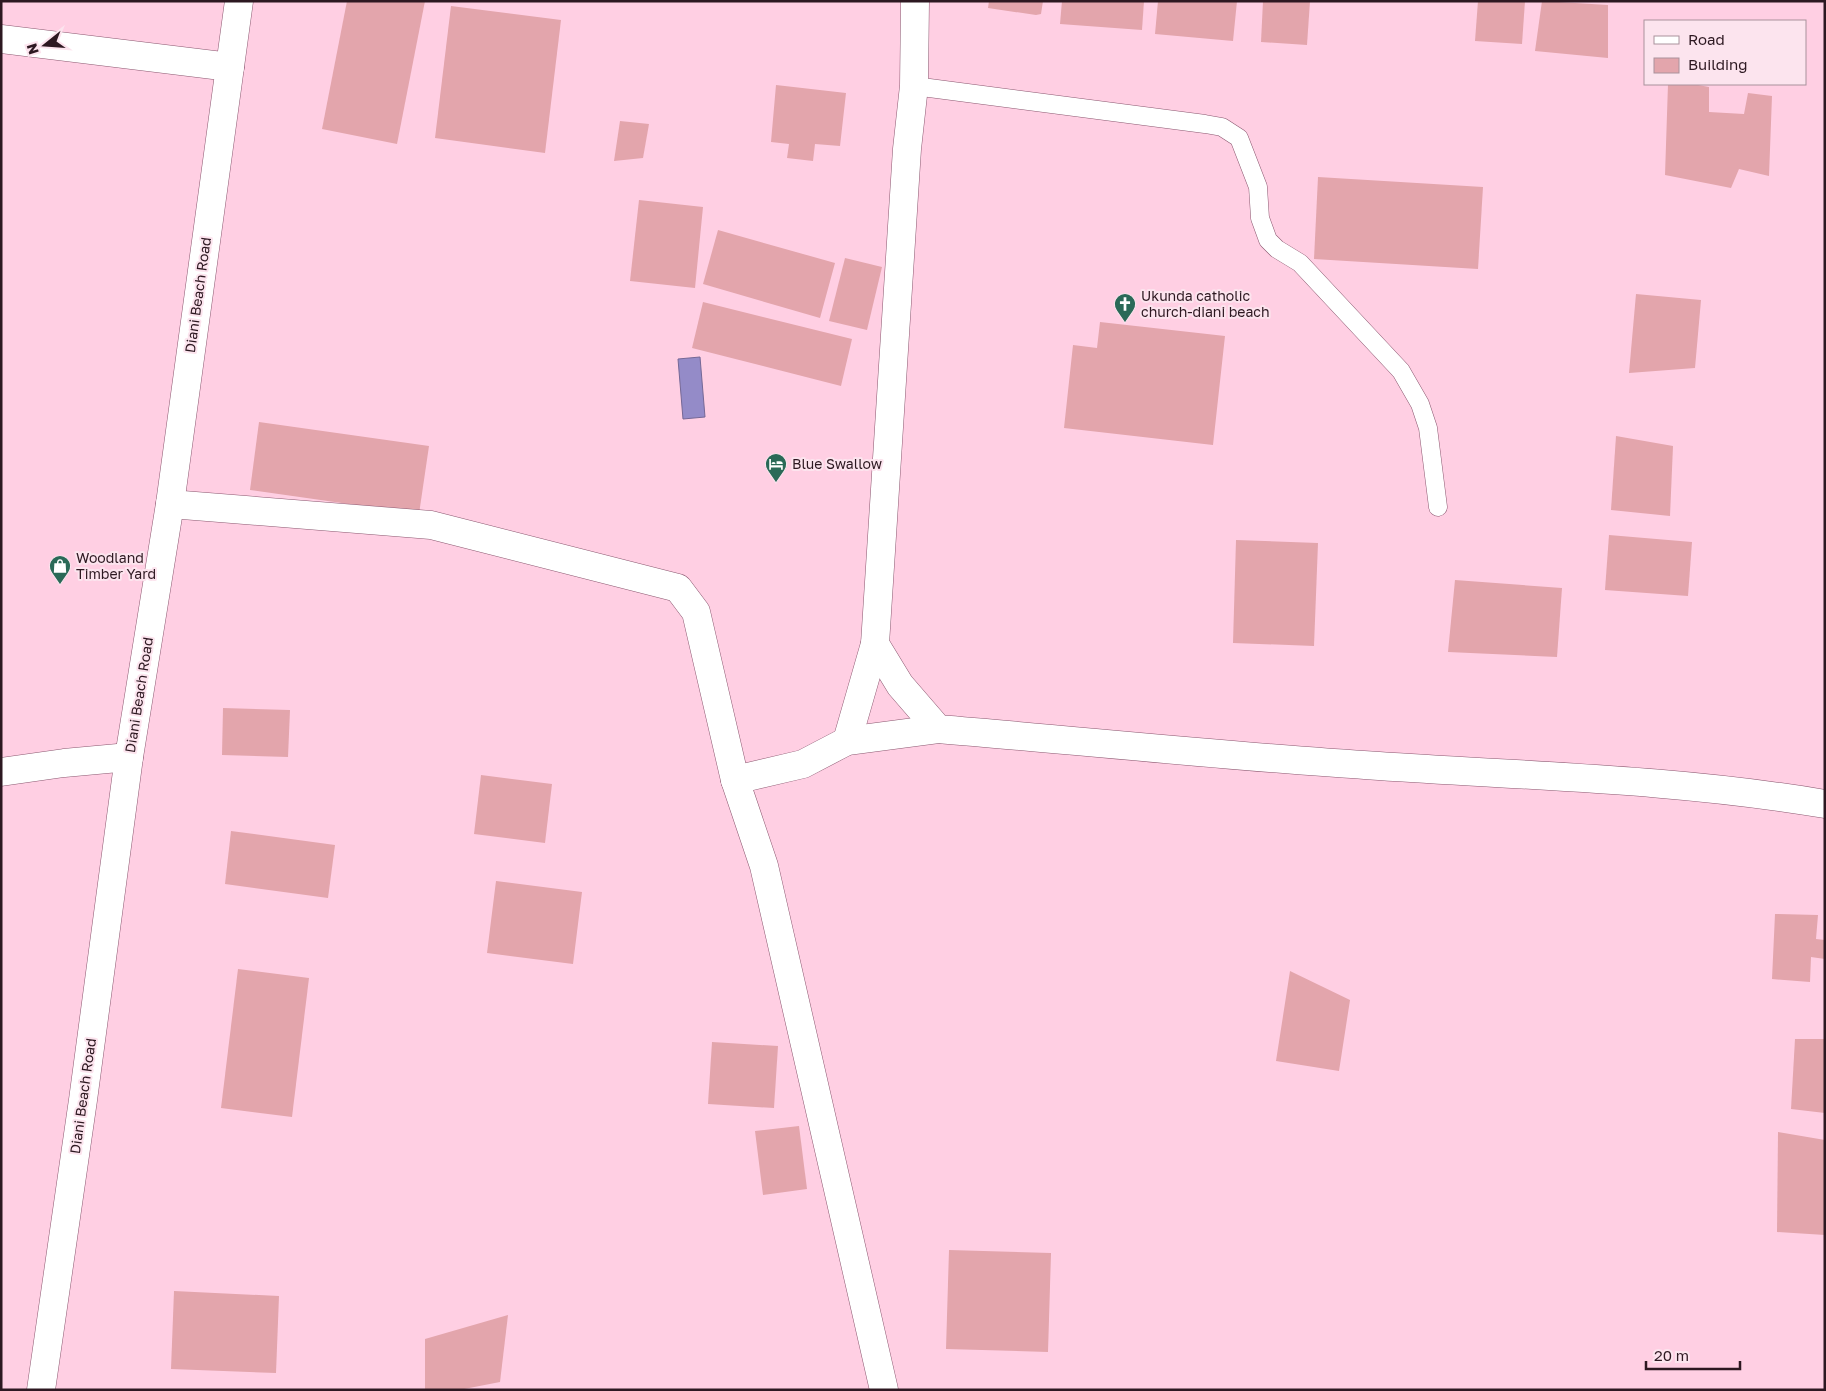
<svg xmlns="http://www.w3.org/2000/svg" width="1826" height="1391" font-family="'Golos Text',sans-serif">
	<rect width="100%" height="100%" fill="#ffcfe3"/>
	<!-- water -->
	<path fill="#948bc8" stroke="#756896" d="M700,357L705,417L683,419L678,359Z"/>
	<!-- building -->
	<g fill="#e3a5ac">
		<path d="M347,1H425L397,144L322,129Z"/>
		<path d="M989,1H1043L1041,14L1036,15L988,8Z"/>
		<path d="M1062,1H1144L1142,30L1060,24Z"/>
		<path d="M1158,1H1237L1233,41L1155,34Z"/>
		<path d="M1263,1H1310L1307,45L1261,42Z"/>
		<path d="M1478,1H1525L1522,44L1475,41Z"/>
		<path d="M1542,1L1608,5V58L1535,51Z"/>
		<path d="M451,6L561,20L545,153L435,138Z"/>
		<path d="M1668,84H1693L1709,87V112L1744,114L1748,93L1772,96L1769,176L1739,169L1731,188L1665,175Z"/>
		<path d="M776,85L846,93L840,146L815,144L813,161L787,158L789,144L771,142Z"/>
		<path d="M620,121L649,124L643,158L614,161Z"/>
		<path d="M1318,177L1483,187L1478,269L1314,259Z"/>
		<path d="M639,200L703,207L695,288L630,281Z"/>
		<path d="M718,230L835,263L820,318L703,284Z"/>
		<path d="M845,258L882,267L867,330L829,321Z"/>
		<path d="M1636,294L1701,300L1695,368L1629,373Z"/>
		<path d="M703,302L852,339L841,386L692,348Z"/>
		<path d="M1100,322L1225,336L1213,445L1064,428L1073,345L1097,348Z"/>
		<path d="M259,422L429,446L419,514L250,490Z"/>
		<path d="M1616,436L1673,446L1670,516L1611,510Z"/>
		<path d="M1609,535L1692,542L1688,596L1605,590Z"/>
		<path d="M1236,540L1318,543L1314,646L1233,643Z"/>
		<path d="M1455,580L1562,588L1557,657L1448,652Z"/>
		<path d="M223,708L290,710L288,757L222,755Z"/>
		<path d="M481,775L552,784L545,843L474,834Z"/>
		<path d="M231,831L335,845L328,898L225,884Z"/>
		<path d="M496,881L582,892L573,964L487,953Z"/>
		<path d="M1775,914L1818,915L1816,939L1825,940V959L1811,957L1810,982L1772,979Z"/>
		<path d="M238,969L309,978L292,1117L221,1108Z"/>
		<path d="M1290,971L1350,1000L1339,1071L1276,1061Z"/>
		<path d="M1795,1039H1825V1113L1791,1109Z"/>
		<path d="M712,1042L778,1046L774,1108L708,1104Z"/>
		<path d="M799,1126L807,1189L763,1195L755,1131Z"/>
		<path d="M1778,1132L1825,1140V1235L1777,1232Z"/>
		<path d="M949,1250L1051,1253L1048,1352L946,1349Z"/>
		<path d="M174,1291L279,1296L276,1373L171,1369Z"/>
		<path d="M508,1315L500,1382L459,1390L425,1389V1339Z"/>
	</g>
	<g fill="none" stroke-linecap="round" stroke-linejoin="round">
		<!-- service casing -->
		<g stroke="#8b5870" stroke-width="19">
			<path id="service" d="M914,86L1205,124L1222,127L1239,138L1258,187L1260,218L1268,240L1277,249L1300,263L1401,371L1420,404L1428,428L1438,507"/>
		</g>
		<!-- minor casing -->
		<g stroke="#8b5870" stroke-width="29">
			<g id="minor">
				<path d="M915,1L914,86L907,149L875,644L900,685L938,729C1085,741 1232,757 1379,766C1528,776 1678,779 1825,804"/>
				<path d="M1,39L230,67"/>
				<path d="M170,504L431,525L678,588L696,612L735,780"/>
				<path d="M847,741L875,644"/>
				<path d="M1,772L64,763L129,757"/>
				<path d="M884,1390L764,866L735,780L803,764L847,741L938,729"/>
			</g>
		</g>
		<!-- secondary casing -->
		<g stroke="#8b5870" stroke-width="29">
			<path id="secondary" d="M41,1390L83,1100L129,757L170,504L239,1"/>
		</g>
		<!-- service -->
		<use href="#service" stroke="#fff" stroke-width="18"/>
		<!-- minor -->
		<use href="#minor" stroke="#fff" stroke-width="28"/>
		<!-- secondary -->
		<use href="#secondary" stroke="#fff" stroke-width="28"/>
	</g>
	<!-- icons -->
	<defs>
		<g id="church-pin" transform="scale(1.125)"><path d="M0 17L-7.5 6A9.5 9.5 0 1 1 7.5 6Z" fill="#2a6957" stroke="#fce4ee"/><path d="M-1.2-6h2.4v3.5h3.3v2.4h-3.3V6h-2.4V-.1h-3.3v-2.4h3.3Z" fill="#fff"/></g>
		<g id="hotel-pin" transform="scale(1.125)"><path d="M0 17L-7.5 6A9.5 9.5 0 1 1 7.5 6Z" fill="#2a6957" stroke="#fce4ee"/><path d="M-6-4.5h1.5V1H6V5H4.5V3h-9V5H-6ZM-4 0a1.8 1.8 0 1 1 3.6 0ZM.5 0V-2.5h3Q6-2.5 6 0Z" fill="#fff"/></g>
		<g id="shop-pin" transform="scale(1.125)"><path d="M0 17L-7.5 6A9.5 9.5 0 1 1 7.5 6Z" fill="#2a6957" stroke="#fce4ee"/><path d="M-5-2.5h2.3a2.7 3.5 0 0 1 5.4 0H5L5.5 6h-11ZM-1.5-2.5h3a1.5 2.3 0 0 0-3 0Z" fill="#fff"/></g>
	</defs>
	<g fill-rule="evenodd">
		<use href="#church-pin" x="1125" y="304"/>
		<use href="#hotel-pin" x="776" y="464"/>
		<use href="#shop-pin" x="60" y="566"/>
	</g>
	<g text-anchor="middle" stroke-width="4" stroke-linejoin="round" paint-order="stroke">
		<!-- street labels -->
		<g font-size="14" fill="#2d1821" stroke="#fce4ee">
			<text transform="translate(198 295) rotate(-82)" y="5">Diani Beach Road</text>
			<text transform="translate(139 695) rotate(-81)" y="5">Diani Beach Road</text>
			<text transform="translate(83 1096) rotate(-82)" y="5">Diani Beach Road</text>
		</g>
		<!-- poi labels -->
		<g font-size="14" fill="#2d1821" stroke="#fce4ee" text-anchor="start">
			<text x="1141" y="301">Ukunda catholic<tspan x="1141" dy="16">church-diani beach</tspan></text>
			<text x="792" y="469">Blue Swallow</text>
			<text x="76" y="563">Woodland<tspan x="76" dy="16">Timber Yard</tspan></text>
		</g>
	</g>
	<!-- border -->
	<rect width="1826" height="1391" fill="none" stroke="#2d1821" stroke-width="5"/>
	<!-- legend -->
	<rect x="1644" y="20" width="162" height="65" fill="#fce4ee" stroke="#a9929c"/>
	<rect x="1654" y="36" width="25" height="8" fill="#ffffff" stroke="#a9929c"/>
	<text x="1688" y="45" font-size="15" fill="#2d1821">Road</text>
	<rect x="1654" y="58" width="25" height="15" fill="#e3a5ac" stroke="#a9929c"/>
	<text x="1688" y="70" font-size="15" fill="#2d1821">Building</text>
	<!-- north arrow -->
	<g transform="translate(45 45) rotate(253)" stroke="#fce4ee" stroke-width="4" paint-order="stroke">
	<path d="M0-4L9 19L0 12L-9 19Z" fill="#2d1821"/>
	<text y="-8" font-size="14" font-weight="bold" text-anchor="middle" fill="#2d1821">N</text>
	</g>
	<!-- scale -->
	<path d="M1646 1361v8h94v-8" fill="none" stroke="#2d1821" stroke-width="2.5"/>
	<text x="1654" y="1361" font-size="15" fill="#2d1821" stroke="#fce4ee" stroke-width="4" paint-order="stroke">20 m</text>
</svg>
